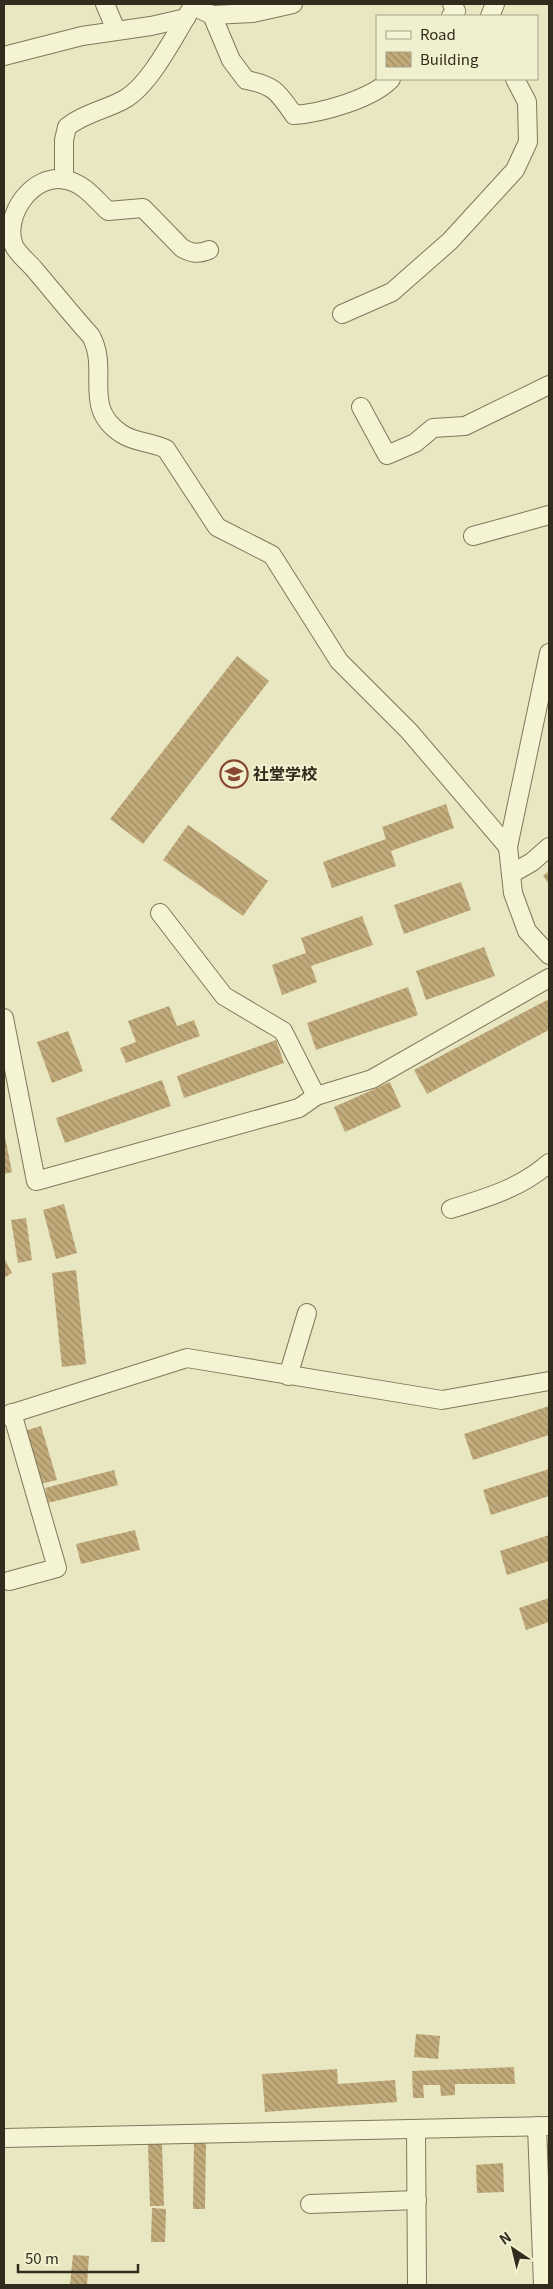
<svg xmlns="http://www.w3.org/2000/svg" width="553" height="2289" font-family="Georgia,'Noto Sans SC',serif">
	<defs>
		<pattern id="building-back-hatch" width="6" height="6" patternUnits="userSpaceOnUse" patternTransform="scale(1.25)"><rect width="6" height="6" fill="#c2ab7b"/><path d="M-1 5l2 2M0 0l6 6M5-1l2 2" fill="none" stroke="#9e8b64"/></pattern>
	</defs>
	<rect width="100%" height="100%" fill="#e8e7c1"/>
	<!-- building -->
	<g fill="url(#building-back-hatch)">
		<path d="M237,656L269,681L143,844L110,819Z"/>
		<path d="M446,804L454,828L391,851L396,866L332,888L323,862L386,839L382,827Z"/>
		<path d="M188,825L268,881L243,916L163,860Z"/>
		<path d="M549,871V884L543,876Z"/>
		<path d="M461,882L471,910L404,934L394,905Z"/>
		<path d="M362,916L373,945L311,966L317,982L282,995L272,965L306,953L301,938Z"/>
		<path d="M484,947L495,976L426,1000L416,971Z"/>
		<path d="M408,987L418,1015L316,1050L307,1023Z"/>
		<path d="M549,999V1030L427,1094L414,1070Z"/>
		<path d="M169,1006L177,1026L194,1020L200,1036L126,1063L120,1048L136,1042L128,1021Z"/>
		<path d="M68,1031L83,1071L52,1083L37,1042Z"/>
		<path d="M276,1040L284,1063L184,1098L177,1076Z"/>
		<path d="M162,1080L171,1106L65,1143L56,1118Z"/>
		<path d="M390,1082L401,1107L345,1132L334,1107Z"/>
		<path d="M4,1132L12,1172L4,1174Z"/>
		<path d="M64,1204L77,1253L56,1259L43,1210Z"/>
		<path d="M26,1218L32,1260L18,1263L11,1220Z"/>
		<path d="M4,1258L12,1273L4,1278Z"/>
		<path d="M76,1270L86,1364L62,1367L52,1273Z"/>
		<path d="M549,1406V1435L473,1460L464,1434Z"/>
		<path d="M41,1426L57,1480L40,1484L24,1431Z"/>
		<path d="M549,1469V1496L491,1515L483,1490Z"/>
		<path d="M114,1470L118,1485L48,1503L45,1488Z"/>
		<path d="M135,1530L140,1550L81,1564L76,1544Z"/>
		<path d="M549,1535V1561L507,1575L500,1551Z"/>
		<path d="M549,1598V1622L526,1630L519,1608Z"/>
		<path d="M416,2034L440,2036L438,2059L414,2057Z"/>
		<path d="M514,2067L515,2084H455V2095L441,2096L440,2085H423L424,2098H413L412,2071Z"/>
		<path d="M337,2069L338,2084L395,2080L397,2102L265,2112L262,2074Z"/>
		<path d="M194,2140H206L205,2209H193Z"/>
		<rect x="545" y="2143" width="4" height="14"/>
		<path d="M148,2144H162L164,2206H150Z"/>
		<path d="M545,2161H549V2199H546Z"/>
		<path d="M503,2163L504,2192L477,2193L476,2165Z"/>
		<path d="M152,2208L166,2209L165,2242H151Z"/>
		<path d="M73,2255L89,2256L87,2285H70Z"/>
	</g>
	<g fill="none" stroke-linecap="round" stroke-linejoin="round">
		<!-- minor casing -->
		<g stroke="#7f785a" stroke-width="20">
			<g id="minor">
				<path d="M105,4L116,30"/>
				<path d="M193,6L212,15L231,60L246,80C274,85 278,92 294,115C322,113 372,99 391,79"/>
				<path d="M212,15L253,13L293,4"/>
				<path d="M451,16L456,11L452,4"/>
				<path d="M490,16L495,4"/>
				<path d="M4,56L82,36L151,26L186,18"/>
				<path d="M64,179V140L67,127C84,113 106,110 125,99C152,83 177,31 194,4"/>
				<path d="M209,250C199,254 192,254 182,248L143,208L108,211C95,199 85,184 66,180C33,172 2,216 14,246C18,254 28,262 34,269C53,291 71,314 91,336C110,371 81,408 122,434C136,443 152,442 166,449L217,527L272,555L339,661L409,731L508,847"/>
				<path d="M342,314L392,292L450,241L515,170L528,142L527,102L515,79"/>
				<path d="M361,407L387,455L415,443L433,428L465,426L549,385"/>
				<path d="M473,536L549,515"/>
				<path d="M549,653L508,847L513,893L527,931L549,955"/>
				<path d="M511,874L532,862L549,847"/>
				<path d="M160,913L224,996L283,1031L316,1096"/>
				<path d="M4,1018L36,1181L299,1108L316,1096L372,1079L549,978"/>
				<path d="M451,1209C486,1198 521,1188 549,1163"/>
				<path d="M288,1376L307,1313"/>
				<path d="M4,1416L187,1358L442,1400L549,1381"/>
				<path d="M9,1581L57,1568L12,1413"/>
				<path d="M537,2126L543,2285"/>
				<path d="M416,2129L417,2285"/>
				<path d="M4,2138L549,2126"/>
				<path d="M310,2204L417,2200"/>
			</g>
		</g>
		<!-- minor -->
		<use href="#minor" stroke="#f4f3d3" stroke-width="18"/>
	</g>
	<!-- icons -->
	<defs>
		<g id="school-ring" transform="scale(1.4375)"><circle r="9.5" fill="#f0f0cf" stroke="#874731" stroke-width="1.5"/><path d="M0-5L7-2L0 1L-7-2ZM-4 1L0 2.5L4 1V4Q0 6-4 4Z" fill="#874731"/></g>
	</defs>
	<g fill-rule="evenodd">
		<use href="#school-ring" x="234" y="774"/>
	</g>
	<g text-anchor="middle" stroke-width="4.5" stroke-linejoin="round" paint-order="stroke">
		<!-- poi labels -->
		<g font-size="16" font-weight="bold" fill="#312c1d" stroke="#f0f0cf" text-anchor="start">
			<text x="253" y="780">社堂学校</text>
		</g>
	</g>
	<!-- border -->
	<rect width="553" height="2289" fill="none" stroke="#312c1d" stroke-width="10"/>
	<!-- legend -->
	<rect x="376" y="15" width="162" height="65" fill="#f0f0cf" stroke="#a4a288"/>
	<rect x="386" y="31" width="25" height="8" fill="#f4f3d3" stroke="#a4a288"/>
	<text x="420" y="40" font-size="15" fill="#312c1d">Road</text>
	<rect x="386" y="52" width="25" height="15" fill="url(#building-back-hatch)" stroke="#a4a288"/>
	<text x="420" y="65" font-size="15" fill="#312c1d">Building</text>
	<!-- north arrow -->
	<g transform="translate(513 2249) rotate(325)" stroke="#f0f0cf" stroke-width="4" paint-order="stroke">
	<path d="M0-4L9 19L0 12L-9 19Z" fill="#312c1d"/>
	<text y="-8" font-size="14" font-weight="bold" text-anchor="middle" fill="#312c1d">N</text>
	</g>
	<!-- scale -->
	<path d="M18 2264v8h120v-8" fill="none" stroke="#312c1d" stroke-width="2.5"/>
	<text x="25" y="2264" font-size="15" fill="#312c1d" stroke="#f0f0cf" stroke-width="4" paint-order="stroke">50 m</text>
</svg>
